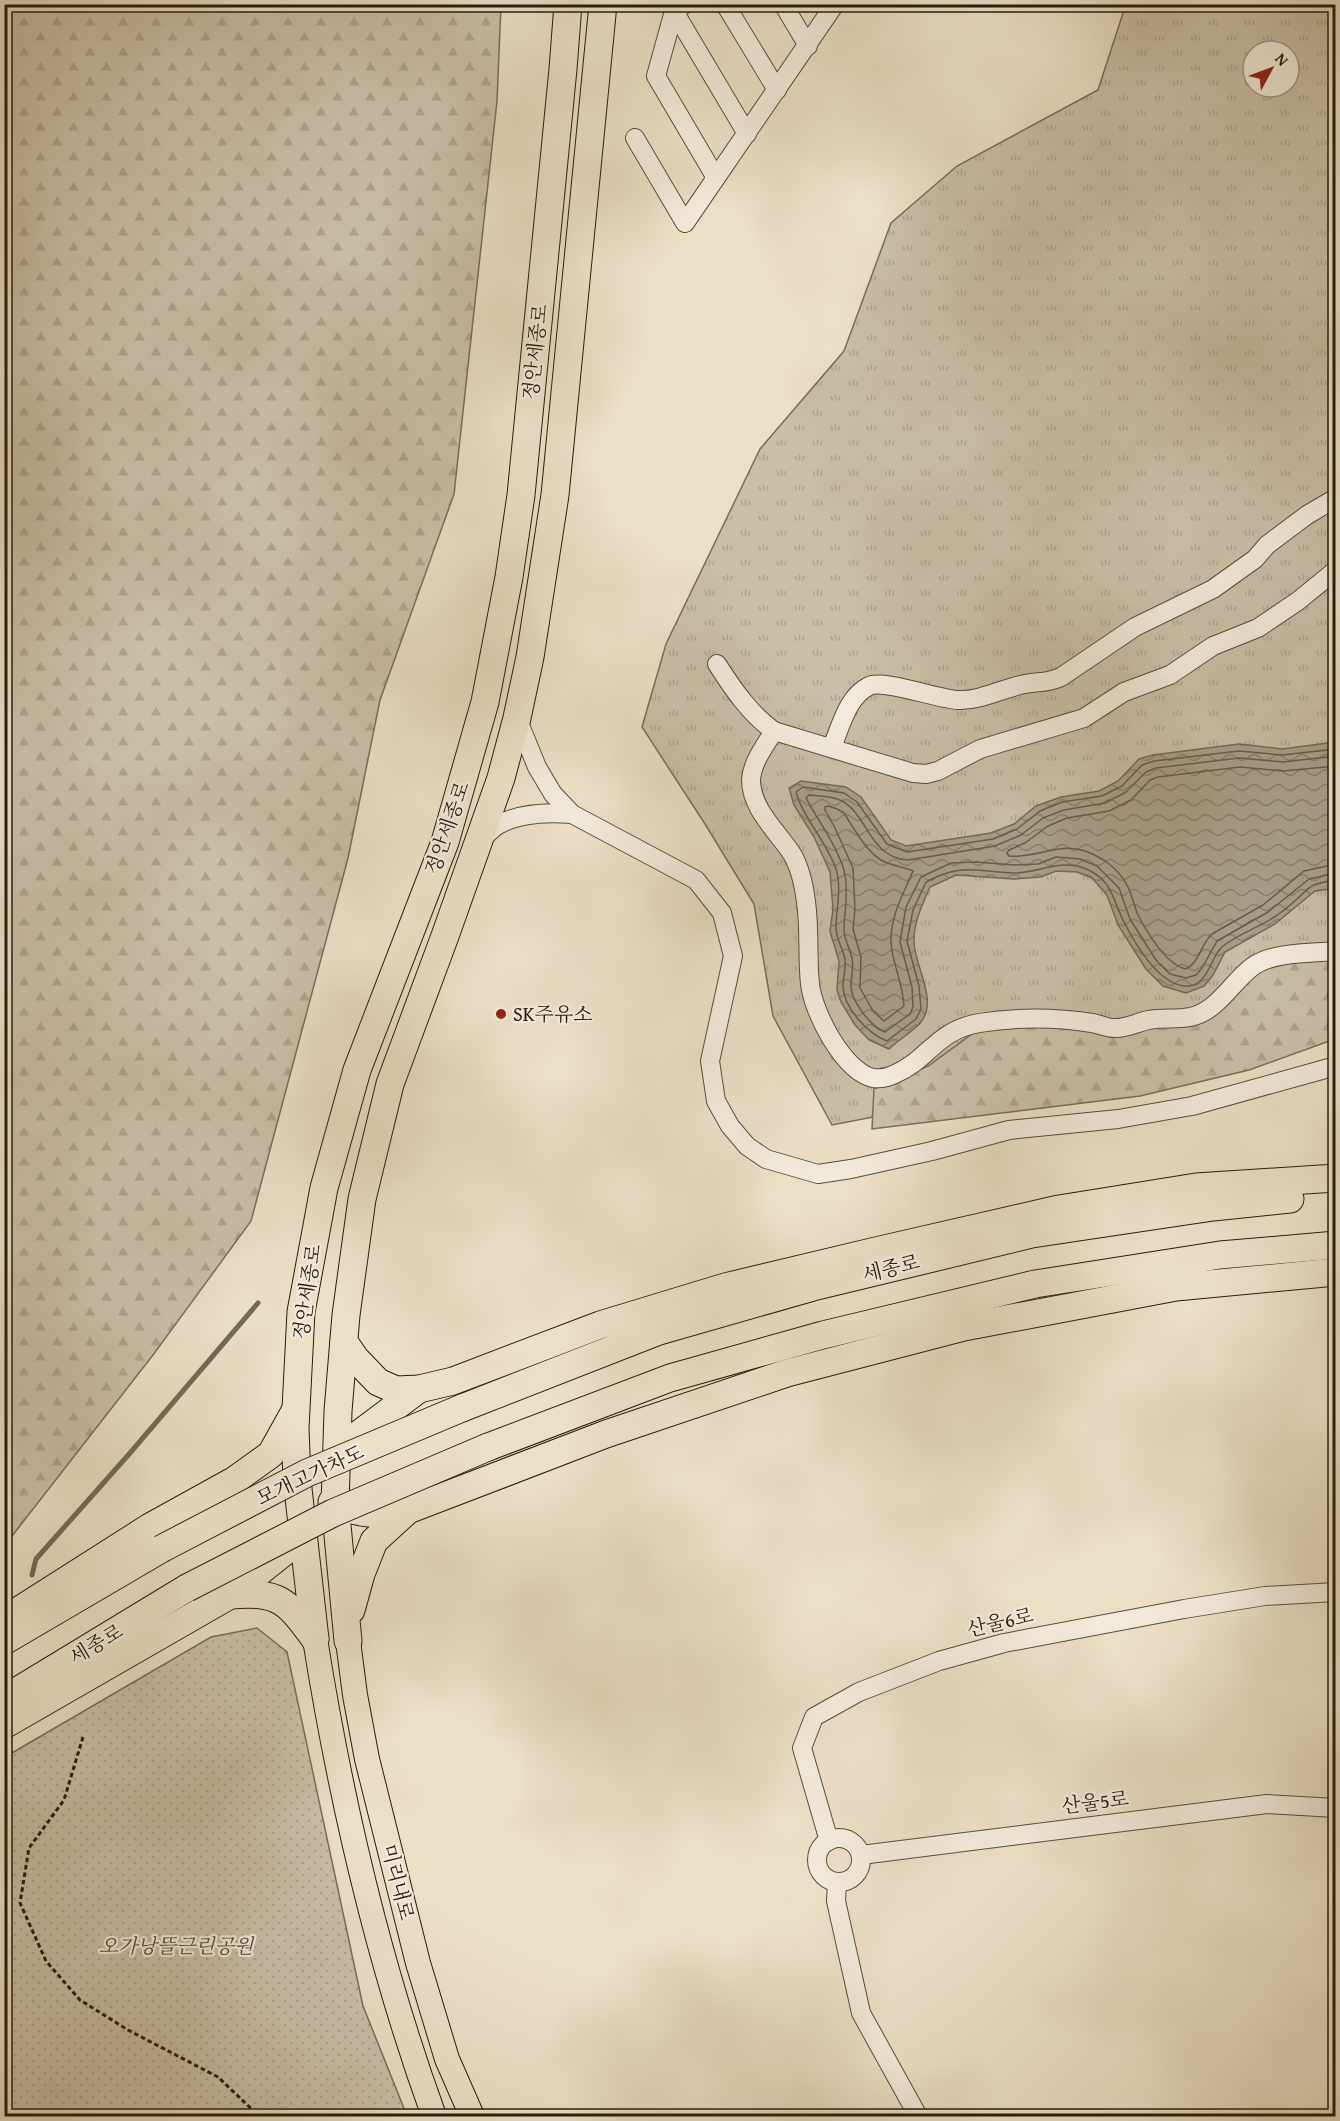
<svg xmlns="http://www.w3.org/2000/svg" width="1340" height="2121" font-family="'Gentium Book Plus','Noto Serif KR',serif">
	<defs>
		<pattern id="grass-tufts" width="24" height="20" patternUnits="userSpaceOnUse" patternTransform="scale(1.5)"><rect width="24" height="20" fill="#cabea7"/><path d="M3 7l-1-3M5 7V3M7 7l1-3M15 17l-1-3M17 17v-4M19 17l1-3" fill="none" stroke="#aea38f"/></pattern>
		<pattern id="forest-firs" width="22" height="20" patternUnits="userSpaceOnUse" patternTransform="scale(1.5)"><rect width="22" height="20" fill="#cabea7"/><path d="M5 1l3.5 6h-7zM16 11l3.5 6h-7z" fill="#aea38f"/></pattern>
		<pattern id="park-dots" width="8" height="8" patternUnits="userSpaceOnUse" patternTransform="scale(1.5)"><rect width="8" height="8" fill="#cabea7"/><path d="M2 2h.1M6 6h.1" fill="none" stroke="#aea38f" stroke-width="1.8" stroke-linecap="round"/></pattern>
		<pattern id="water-waves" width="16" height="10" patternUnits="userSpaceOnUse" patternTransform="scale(1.5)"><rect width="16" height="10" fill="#a89d87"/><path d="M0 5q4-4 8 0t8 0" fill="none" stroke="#897f6d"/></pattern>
	</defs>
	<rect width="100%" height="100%" fill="#ebdfc6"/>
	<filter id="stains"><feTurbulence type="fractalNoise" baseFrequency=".00333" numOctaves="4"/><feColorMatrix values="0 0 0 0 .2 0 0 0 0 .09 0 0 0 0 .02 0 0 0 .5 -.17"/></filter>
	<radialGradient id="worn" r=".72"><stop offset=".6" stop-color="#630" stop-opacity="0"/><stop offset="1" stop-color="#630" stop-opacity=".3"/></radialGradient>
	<!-- grass -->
	<path fill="url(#grass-tufts)" stroke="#786d5a" stroke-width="1.5" fill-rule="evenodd" d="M1128,5H1335V1028L832,1125L773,1016L754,904L705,824L642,727L666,644L760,449L844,351L891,223L957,166L1098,90L1125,7ZM1253,51H1289V87H1253Z"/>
	<!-- forest -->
	<g fill="url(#forest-firs)" stroke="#786d5a" stroke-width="1.5">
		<path d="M5,4L501,5L497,101L454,494L380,700L348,858L251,1221L153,1355L5,1545Z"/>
		<path d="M1335,953V1039L1249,1070L1140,1096L872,1129L874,1089L928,1066L972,1034L1025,1021L1192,1023L1271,959Z"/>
	</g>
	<!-- park -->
	<path fill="url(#park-dots)" stroke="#786d5a" stroke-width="1.5" d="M257,1628L287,1652L363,2006L407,2116H5V1757L211,1637Z"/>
	<!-- water -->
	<path fill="url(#water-waves)" stroke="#746957" stroke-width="1.5" d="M1335,742V885L1330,889L1315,891L1275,924L1225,952L1213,975L1204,986L1186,993L1163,986L1146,969L1118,925L1107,895L1092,878L1077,872L1056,871L1041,877L1014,879L956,875L930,887C923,903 914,921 914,940C913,964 939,999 921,1022C915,1030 897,1041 889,1049L869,1040L855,1025L841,1002L837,990L839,961L830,931L833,909L830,872L814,837L794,805L789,788L801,781L846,787L861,797L891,840L906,846L991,833L1014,824L1036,806L1061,797L1099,791L1118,781L1139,759L1153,755L1239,744L1282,749Z"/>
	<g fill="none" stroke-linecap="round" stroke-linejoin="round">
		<!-- shore -->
		<g stroke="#685c4a" stroke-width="1.5">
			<path d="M1336,749L1282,755L1239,751L1154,761L1142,765L1122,786L1102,796L1062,802L1040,811L1017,829L993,839L907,852L887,844L857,802L844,793L803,787L796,792C803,818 827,842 836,869C842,888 836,910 836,928C836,939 843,949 845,959C846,968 843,978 843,987C844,1008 868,1034 887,1041L916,1019L921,1009L919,986L907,941L913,910L926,882C962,862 977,872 1014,873C1037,873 1058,860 1081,867C1113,878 1111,897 1124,922C1135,944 1158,983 1184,986C1207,988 1209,962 1220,949C1228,939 1259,927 1271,919C1280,914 1288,907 1296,900C1302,895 1307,888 1314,885C1319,883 1330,881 1336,880"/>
			<path d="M1336,756L1283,762L1239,758L1156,768L1146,772L1126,792L1105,803L1064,810L1043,818L1021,835L995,846L908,860C870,858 867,814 842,801C833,796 820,796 809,795L806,798C818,821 835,842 843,867C849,886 845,908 844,927C843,938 850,948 852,958C854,967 851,977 851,986C851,1001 871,1027 885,1032L910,1014L913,1007L912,987L900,942L906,907L921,877L951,863L976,862L1015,865L1038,864L1056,857L1080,859L1097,866L1119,888L1130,919L1156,960L1170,974L1186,978L1196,975L1202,968L1217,941L1268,912L1309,879L1336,873"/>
			<path d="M1336,766L1283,771L1240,767L1158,777L1150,780L1131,800L1109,811L1067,818L1048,826L1025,843L1009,850L1007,853L1009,856C1036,859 1058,842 1085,851C1102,857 1119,869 1127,885C1132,894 1134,906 1138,915C1148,934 1165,963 1185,969C1199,964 1201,944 1212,934L1263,905L1304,871L1336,864"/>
			<path d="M828,806L837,809L844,813C854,828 865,850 881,860C891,866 905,867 913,871C904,893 890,916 891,942C892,963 903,983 904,1006L884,1021L873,1011L860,988L861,957L853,929L855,909L853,868L835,828L825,810V807Z"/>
		</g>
		<!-- stream -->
		<path stroke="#746957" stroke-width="5" d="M32,1575L36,1559L130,1453L258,1303"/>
		<!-- minor casing -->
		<g stroke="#584d3c" stroke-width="20">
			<g id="minor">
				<path d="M685,4L674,11L656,76L716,178"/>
				<path d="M725,4L777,90"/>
				<path d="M783,4L808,46"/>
				<path d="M671,6L747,134"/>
				<path d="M635,138L685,223L835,4"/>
				<path d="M717,664C733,689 750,714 774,731L913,773L926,774L938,771L980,749L1084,718L1124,692L1170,675L1213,646L1258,628L1298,601L1336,570"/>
				<path d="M517,718L537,767L553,794L572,814L696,880L722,913L733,956L710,1061L716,1101L730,1126L747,1146L766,1159L818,1174L851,1169L932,1151L1009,1130L1118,1119L1192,1106L1336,1066"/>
				<path d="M774,731C765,746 752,762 751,780C751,809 778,832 792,854C801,869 804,886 806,902C810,929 807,956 810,984C813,1012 843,1071 873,1078C880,1079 889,1077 895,1074C928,1060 937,1030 979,1023C1017,1017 1054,1017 1092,1023C1099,1024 1107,1028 1114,1028C1127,1029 1137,1022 1149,1020C1162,1017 1176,1020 1190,1017C1217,1012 1231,983 1252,967C1271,952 1312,953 1336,951"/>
				<path d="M832,747C841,726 847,697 869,686C883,679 938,699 958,700C981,701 1003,688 1025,684C1040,681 1045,684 1061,677L1135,627L1213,589L1255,559L1267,545L1307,515L1336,498"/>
				<path d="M480,841C486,836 491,829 498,825C519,813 548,812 572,814"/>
				<circle cx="839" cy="1860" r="22"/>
				<path d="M829,1841L802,1748L814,1717L859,1692L939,1661L1004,1643L1184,1609L1265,1596L1336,1592"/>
				<path d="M861,1855L1267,1804L1336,1808"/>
				<path d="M837,1882L836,1901L861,2013L918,2116"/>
			</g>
		</g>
		<!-- major casing -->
		<g stroke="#271c0e" stroke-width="26">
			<g id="major">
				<path d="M315,1639C341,1802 378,1962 434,2116"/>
				<path d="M348,1641L355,1695L367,1759L418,1963L447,2059L472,2116"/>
			</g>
		</g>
		<!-- highway casing -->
		<g stroke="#271c0e" stroke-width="29">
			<g id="highway">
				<path d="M344,1342L355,1358L378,1382L396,1390L419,1389L453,1381L600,1325L725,1287L880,1250L1059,1209L1196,1187L1336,1178"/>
				<path d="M462,1408L659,1331L813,1287L1032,1234L1213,1207L1290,1199"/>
				<path d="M488,1447L670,1378L823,1335L1035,1284L1220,1255L1336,1245"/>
				<path d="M335,1465L359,1434L419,1389"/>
				<path d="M332,1502C355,1514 382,1517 408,1510"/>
				<path d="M230,1595C280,1591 287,1601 315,1639"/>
				<path d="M351,1610L361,1574L374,1541L408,1510L606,1434L787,1373L964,1327L1176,1287L1336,1272"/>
				<path d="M4,1620L150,1527L235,1480L271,1454L295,1411"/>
				<path d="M315,1639L297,1480L295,1428L301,1312L324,1188L357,1070L445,842L485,702L509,577L521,495L563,69L568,4"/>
				<path d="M4,1641L161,1549"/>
				<path d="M348,1641L335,1504L338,1411L346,1315L362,1199L390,1084L445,936L501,778L517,718L530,657L555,495L603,4"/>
				<path d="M4,1699L187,1588"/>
				<path d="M4,1725L230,1595L288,1549L302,1525"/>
			</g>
		</g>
		<!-- path -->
		<path stroke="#271c0e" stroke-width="3" stroke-dasharray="4.5 3" stroke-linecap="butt" d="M83,1737L64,1800L29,1848L20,1903L46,1961L80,2000L128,2030L218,2077L259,2116"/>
		<!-- minor -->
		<use href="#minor" stroke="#f2eada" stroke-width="18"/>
		<!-- major -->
		<use href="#major" stroke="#ebdfc6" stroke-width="24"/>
		<!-- highway -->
		<use href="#highway" stroke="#ebdfc6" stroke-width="27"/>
		<!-- highway-bridge casing -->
		<g stroke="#271c0e" stroke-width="29" stroke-linecap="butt">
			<g id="highway-bridge">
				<path d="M161,1549L307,1473L462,1408"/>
				<path d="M187,1588L333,1513L488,1447"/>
			</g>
		</g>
		<!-- highway-bridge -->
		<use href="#highway-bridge" stroke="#ebdfc6" stroke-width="27"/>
	</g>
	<!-- markers -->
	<circle fill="#8f2418" stroke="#f2eada" stroke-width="2" cx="501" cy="1014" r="6"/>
	<g text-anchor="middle" stroke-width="4.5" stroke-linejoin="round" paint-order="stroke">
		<!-- street labels -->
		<g font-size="20" fill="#271c0e" stroke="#f2eada">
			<text transform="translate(535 352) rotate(-84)" y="7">정안세종로</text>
			<text transform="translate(447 828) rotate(-71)" y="7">정안세종로</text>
			<text transform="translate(891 1268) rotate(-14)" y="7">세종로</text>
			<text transform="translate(307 1292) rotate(-82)" y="7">정안세종로</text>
			<text transform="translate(310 1475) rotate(-25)" y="7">모개고가차도</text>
			<text transform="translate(1000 1622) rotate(-13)" y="7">산울6로</text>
			<text transform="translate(96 1644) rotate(-31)" y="7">세종로</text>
			<text transform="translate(1095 1802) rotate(-7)" y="7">산울5로</text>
			<text transform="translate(398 1882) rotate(76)" y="7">미리내로</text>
		</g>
		<!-- poi labels -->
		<g font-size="20" fill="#271c0e" stroke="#f2eada" text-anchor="start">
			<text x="513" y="1021">SK주유소</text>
		</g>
		<!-- park labels -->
		<g font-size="20" font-style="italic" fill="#584d3c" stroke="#f2eada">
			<text x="176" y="1953">오가낭뜰근린공원</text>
		</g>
	</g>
	<!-- margin -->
	<rect width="1340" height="2121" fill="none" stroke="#ebdfc6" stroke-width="24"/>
	<rect x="6" y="6" width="1328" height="2109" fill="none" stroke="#271c0e" stroke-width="3"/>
	<rect x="12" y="12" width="1316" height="2097" fill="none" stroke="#271c0e" stroke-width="1.5"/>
	<!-- north arrow -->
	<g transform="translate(1271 69) rotate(49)"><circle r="28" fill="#f2eada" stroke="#a19888" stroke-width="1.5"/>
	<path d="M0-4.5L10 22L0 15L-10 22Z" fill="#8f2418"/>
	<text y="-9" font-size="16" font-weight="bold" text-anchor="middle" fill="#271c0e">N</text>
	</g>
	<rect width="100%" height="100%" filter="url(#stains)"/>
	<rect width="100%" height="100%" fill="url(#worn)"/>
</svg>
